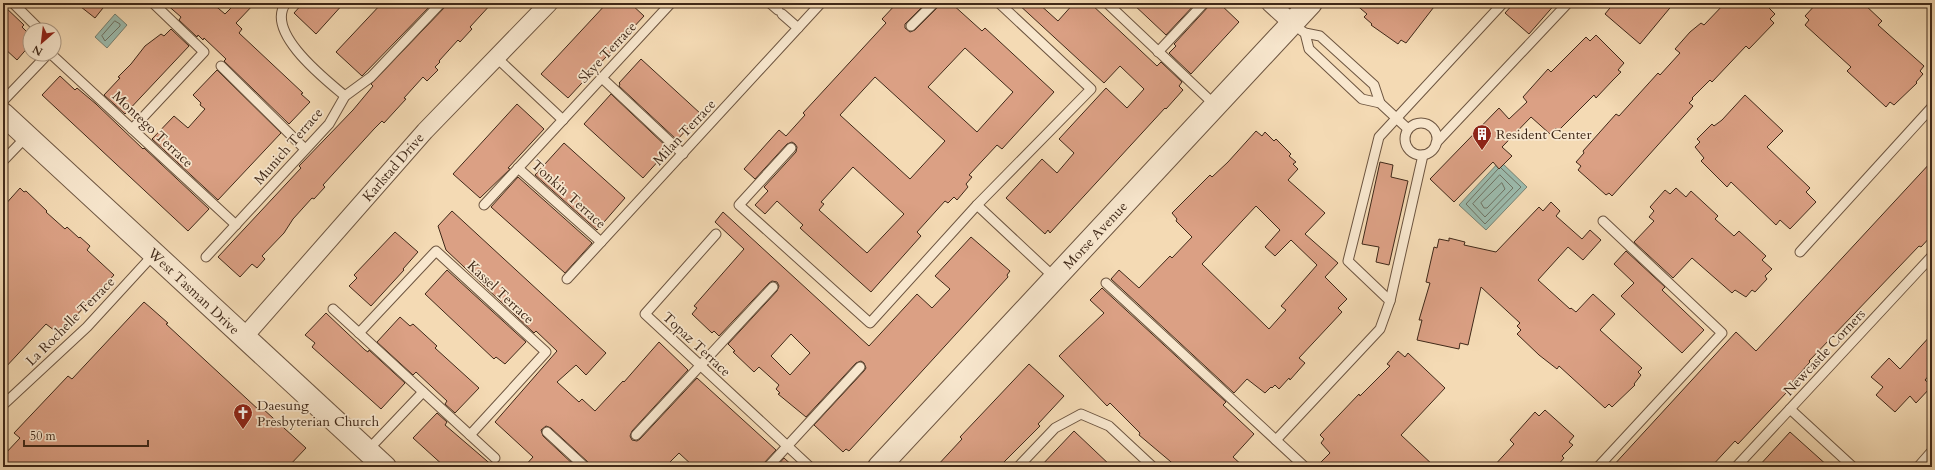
<svg xmlns="http://www.w3.org/2000/svg" width="1935" height="470" font-family="Cardo,serif">
	<rect width="100%" height="100%" fill="#f4dab4"/>
	<filter id="stains"><feTurbulence type="fractalNoise" baseFrequency=".005" numOctaves="4"/><feColorMatrix values="0 0 0 0 .2 0 0 0 0 .09 0 0 0 0 .02 0 0 0 .5 -.17"/></filter>
	<radialGradient id="worn" r=".72"><stop offset=".6" stop-color="#630" stop-opacity="0"/><stop offset="1" stop-color="#630" stop-opacity=".3"/></radialGradient>
	<!-- water -->
	<g fill="#9cbbad" stroke="#778172">
		<path d="M115,14L127,25L107,48L95,37Z"/>
		<path d="M1500,161L1527,187L1486,230L1459,205Z"/>
	</g>
	<g fill="none" stroke-linecap="round" stroke-linejoin="round">
		<!-- shore -->
		<g stroke="#6e7263" stroke-width="1">
			<path d="M115,21L120,24V26L105,41L102,36Z"/>
			<path d="M1498,169L1466,204L1485,224L1521,187L1501,168"/>
			<path d="M1500,175L1513,188L1485,217L1473,204Z"/>
			<path d="M1502,183L1505,189L1487,208H1484L1481,203Z"/>
		</g>
	</g>
	<!-- building -->
	<g fill="#dba084" stroke="#402919" fill-rule="evenodd">
		<path d="M76,3H107L95,18Z"/>
		<path d="M165,3H212L225,14L236,3H255L236,23L242,29L239,33L303,93L301,94L310,102L289,124L224,61L226,59L204,38L203,40L198,35L197,37L179,20L181,17Z"/>
		<path d="M303,3H344L316,34L294,13Z"/>
		<path d="M382,3H433L362,76L336,52Z"/>
		<path d="M447,3H492L470,27L472,29L460,42L458,40L439,61L440,62L435,67L438,70L427,81L423,77L404,98L406,99L384,123L382,121L374,129L323,185L325,187L314,199L312,198L293,219L284,233L262,256L265,259L257,268L252,264L240,277L218,257L301,168L299,166L353,110L373,86L371,84L445,7Z"/>
		<path d="M607,3H630L644,16L568,98L541,74Z"/>
		<path d="M897,3H926L905,24V28L910,32L915,30L938,7L940,3H951L982,31L985,28L1054,92L1002,149L997,145L969,175L972,177L966,184L968,187L957,200L954,197L948,203L945,201L917,232L921,236L871,292L800,228L803,225L777,201L765,214L755,205L768,191L764,187L796,152L797,147L795,144L792,142L787,144L755,179L744,169L779,130L786,136L805,115L803,113L886,23L882,19ZM965,48L1013,92L977,132L928,87ZM875,77L945,141L910,179L840,115ZM853,167L904,214L867,253L819,210L824,204L821,202Z"/>
		<path d="M1017,3H1038L1058,21L1074,3H1090L1157,66L1161,62L1182,82L1179,86L1183,90L1166,109L1165,108L1050,233L1048,230L1045,234L1006,198L1042,159L1057,173L1074,153L1059,139L1106,88L1127,108L1144,89L1120,66L1104,83Z"/>
		<path d="M1132,3H1196L1166,35Z"/>
		<path d="M1210,3H1219L1239,22L1191,74L1169,53L1176,46L1174,44L1208,7Z"/>
		<path d="M1354,3H1437L1406,43L1401,40L1398,44L1371,25L1372,24L1364,17L1367,14Z"/>
		<path d="M1514,3H1556L1529,34L1505,13Z"/>
		<path d="M1614,3H1674L1640,44L1605,14Z"/>
		<path d="M1725,3H1764L1775,14L1770,19L1774,23L1749,49L1746,46L1712,82L1710,80L1692,98L1693,99L1689,103L1693,106L1612,196L1609,193L1606,195L1578,170L1581,166L1576,162L1584,153L1583,151L1616,114L1619,116L1658,73L1660,75L1680,53L1675,49L1690,32L1701,23L1704,25Z"/>
		<path d="M1817,3H1863L1882,21L1878,25L1924,66L1920,71L1923,74L1916,82L1917,83L1894,105L1890,102L1886,107L1847,71L1851,67L1805,25L1809,20L1805,16Z"/>
		<path d="M3,5L24,25L22,27L30,35V45L17,60L3,47Z"/>
		<path d="M171,29L189,46L125,114L104,95L120,78L118,77L131,64L145,46L161,34L164,36Z"/>
		<path d="M1596,35L1624,63L1618,70L1621,72L1613,80L1596,98L1594,95L1558,131L1556,128L1550,134L1531,117L1502,147L1512,156L1499,169L1493,162L1454,202L1430,179L1499,108L1509,119L1527,102L1523,97L1548,69L1551,72L1586,37L1590,41Z"/>
		<path d="M641,59L701,114L677,140L619,86L620,84L619,83Z"/>
		<path d="M217,70L281,133L218,200L152,139L174,116L188,128L205,109L200,105L201,103L193,95Z"/>
		<path d="M60,76L75,90L77,88L96,104L143,149L144,148L209,209L188,231L42,95Z"/>
		<path d="M611,94L669,149L643,178L584,124Z"/>
		<path d="M1745,95L1783,131L1767,147L1810,188L1806,192L1816,202L1790,229L1780,220L1776,225L1731,182L1727,187L1701,161L1704,158L1695,147L1700,142L1697,139L1712,124L1714,126L1722,120Z"/>
		<path d="M517,104L544,129L508,168L510,169L480,198L453,174Z"/>
		<path d="M1256,131L1262,136L1265,132L1274,141L1276,139L1291,154L1289,156L1296,162L1293,164L1298,169L1288,180L1325,213L1305,234L1338,263L1325,277L1347,299L1338,308L1342,312L1299,358L1305,363L1290,380L1289,378L1279,389L1275,385L1272,388L1271,387L1265,393L1247,379L1234,393L1111,279L1119,270L1139,288L1170,256L1172,258L1192,237L1176,221L1177,219L1172,213L1210,175L1212,177L1228,162ZM1256,206L1280,230L1265,247L1275,256L1291,240L1317,265L1281,306L1286,310L1269,329L1202,264Z"/>
		<path d="M564,143L625,198L597,230L535,175Z"/>
		<path d="M1932,161V235L1921,247L1919,246L1809,361L1810,362L1785,390L1787,392L1738,444L1735,441L1711,467H1612L1736,332L1756,351Z"/>
		<path d="M1380,162L1393,165L1391,177L1408,181L1389,265L1376,262L1379,247L1362,244Z"/>
		<path d="M518,177L592,243L565,273L491,207Z"/>
		<path d="M20,188L24,192L26,191L47,211L46,212L65,229L67,227L79,238L80,237L90,246L87,250L114,275L59,334L46,324L3,370V207Z"/>
		<path d="M1676,188L1686,197L1691,191L1718,216L1715,219L1734,236L1739,231L1766,256L1762,260L1772,269L1765,276L1767,279L1755,292L1752,290L1746,297L1735,290L1732,293L1692,258L1673,278L1634,242L1654,221L1649,217L1654,211L1650,207L1665,190L1670,194Z"/>
		<path d="M1551,202L1560,211L1556,216L1582,239L1590,230L1601,240L1583,260L1568,247L1538,280L1570,309L1571,308L1576,312L1593,294L1615,314L1600,330L1642,368L1638,372L1641,375L1634,384L1635,385L1612,407L1609,404L1605,408L1559,366L1557,369L1539,355L1517,334L1521,330L1517,326L1520,323L1481,287L1468,345L1460,343L1459,349L1417,340L1422,320H1419L1430,283L1426,282L1434,247L1437,248L1439,239L1449,241V238L1465,242L1464,245L1496,252L1539,207L1543,211Z"/>
		<path d="M452,211L606,353L586,375L576,365L557,382L579,402L582,399L595,411L623,381L624,382L659,342L688,370L632,431L630,436L632,440L637,441L640,439L697,378L776,450L764,463L762,467H694L679,453L665,467H591L589,463L551,428L546,426L541,430L543,436L576,467H524L533,457L495,422L557,351L536,331L534,333L446,250L438,226Z"/>
		<path d="M723,212L869,346L917,294L932,308L950,289L935,276L971,237L1010,271L1007,275L1008,277L861,438L849,451L846,449L843,452L814,425L864,371L866,368L864,363L861,361L856,363L806,417L778,394L780,393L776,389L779,385L759,367L754,372L733,352L735,351L728,344L777,291L779,286L777,282L772,281L769,283L719,336L714,331L712,333L692,314L697,308L694,306L744,249L715,222ZM791,334L810,353L790,375L771,356Z"/>
		<path d="M395,232L418,252L403,269L404,270L371,306L349,286L357,278L354,275Z"/>
		<path d="M1626,251L1665,287L1662,290L1704,330L1682,353L1621,296L1634,283L1614,264Z"/>
		<path d="M447,270L526,342L505,364L496,357L494,359L425,294Z"/>
		<path d="M1102,288L1226,402L1223,405L1254,434L1233,457L1244,467H1177L1139,435L1140,433L1110,403L1107,406L1059,356L1104,313L1090,300Z"/>
		<path d="M144,302L168,323L166,324L260,411L262,408L306,448L288,467H3V456L20,438L14,433L68,376L72,379Z"/>
		<path d="M326,313L365,350L368,352L369,350L405,383L381,409L312,347L315,343L305,335Z"/>
		<path d="M400,317L410,326L413,324L437,346L435,348L479,388L455,413L445,404L447,401L416,372L413,375L377,342Z"/>
		<path d="M1932,334V372L1925,380L1932,386L1916,403L1910,396L1895,412L1876,395L1883,387L1871,377L1889,358L1900,369Z"/>
		<path d="M1398,351L1405,357L1408,353L1445,388L1401,435L1435,467H1316L1330,453L1321,443L1324,439L1320,435L1359,394L1360,396L1390,366L1387,364Z"/>
		<path d="M1029,364L1064,396L1038,424L1040,426L999,467H936L962,439L960,437Z"/>
		<path d="M1545,410L1574,436L1569,442L1573,445L1562,456L1564,458L1556,467H1493L1514,444L1510,440L1535,412L1539,416Z"/>
		<path d="M437,413L447,422L445,425L494,467H445L413,438Z"/>
		<path d="M1074,431L1112,467H1040Z"/>
		<path d="M1790,432L1829,467H1758Z"/>
		<path d="M784,458L794,467H776Z"/>
	</g>
	<g fill="none" stroke-linecap="round" stroke-linejoin="round">
		<!-- service casing -->
		<g stroke="#6d5540" stroke-width="11">
			<g id="service">
				<path d="M13,3L40,30"/>
				<path d="M286,3C264,32 326,80 345,96"/>
				<path d="M770,3L778,10"/>
				<path d="M1107,3L1216,106"/>
				<path d="M782,14L798,28"/>
				<path d="M911,26L934,3"/>
				<path d="M1302,31L1305,33L1320,36L1374,85L1380,103"/>
				<path d="M1305,33L1309,49L1362,99L1380,103L1408,129"/>
				<path d="M1158,52L1204,3"/>
				<path d="M51,54L236,225"/>
				<path d="M497,58L563,120"/>
				<path d="M221,66L305,149"/>
				<path d="M602,78L683,154"/>
				<path d="M3,101L48,54"/>
				<circle cx="1421" cy="139" r="16"/>
				<path d="M132,129L204,52L153,3"/>
				<path d="M1436,143L1568,3"/>
				<path d="M791,148L739,205L870,323L977,205L1091,89L999,3"/>
				<path d="M3,161L27,136"/>
				<path d="M518,168L601,242"/>
				<path d="M484,205L671,3"/>
				<path d="M977,205L1055,278"/>
				<path d="M716,234L645,314L810,467"/>
				<path d="M1800,252L1932,107"/>
				<path d="M206,257L329,124L345,96L371,77L441,3"/>
				<path d="M567,279L821,3"/>
				<path d="M1106,283L1305,467"/>
				<path d="M1390,301L1423,155"/>
				<path d="M333,309L495,458"/>
				<path d="M359,333L436,251L546,352L470,435"/>
				<path d="M3,405L87,327L154,254"/>
				<path d="M1790,409L1853,467"/>
				<path d="M547,432L585,467"/>
				<path d="M636,435L773,287"/>
				<path d="M1276,440L1380,329L1390,301L1348,261L1379,137L1503,3"/>
				<path d="M367,451L423,392"/>
				<path d="M768,467L860,367"/>
				<path d="M1018,467L1055,428L1081,414L1109,426L1153,467"/>
				<path d="M1598,467L1722,333L1603,221"/>
				<path d="M1736,467L1932,256"/>
				<path d="M1918,467L1932,451"/>
			</g>
		</g>
		<!-- minor casing -->
		<g stroke="#6d5540" stroke-width="19">
			<g id="minor">
				<path d="M1270,3L1292,23"/>
				<path d="M244,337L425,131L549,3"/>
			</g>
		</g>
		<!-- tertiary casing -->
		<g stroke="#6d5540" stroke-width="24">
			<g id="tertiary">
				<path d="M3,114L385,467"/>
				<path d="M879,467L1311,3"/>
			</g>
		</g>
		<!-- service -->
		<use href="#service" stroke="#f8e7ce" stroke-width="9"/>
		<!-- minor -->
		<use href="#minor" stroke="#f8e7ce" stroke-width="17"/>
		<!-- tertiary -->
		<use href="#tertiary" stroke="#f8e7ce" stroke-width="22"/>
	</g>
	<!-- icons -->
	<defs>
		<g id="building-pin" transform="scale(1)"><path d="M0 17L-7.5 6A9.5 9.5 0 1 1 7.5 6Z" fill="#8f2418" stroke="#f8e7ce"/><path d="M-4-6H4V6H1V3H-1V6H-4ZM-2.5-4.3h1.7v1.8h-1.7ZM.8-4.3h1.7v1.8H.8ZM-2.5-1h1.7V.8h-1.7ZM.8-1h1.7V.8H.8Z" fill="#fff"/></g>
		<g id="church-pin" transform="scale(1)"><path d="M0 17L-7.5 6A9.5 9.5 0 1 1 7.5 6Z" fill="#8f2418" stroke="#f8e7ce"/><path d="M-1.2-6h2.4v3.5h3.3v2.4h-3.3V6h-2.4V-.1h-3.3v-2.4h3.3Z" fill="#fff"/></g>
	</defs>
	<g fill-rule="evenodd">
		<use href="#building-pin" x="1482" y="134"/>
		<use href="#church-pin" x="243" y="413"/>
	</g>
	<g text-anchor="middle" stroke-width="3.5" stroke-linejoin="round" paint-order="stroke">
		<!-- street labels -->
		<g font-size="14" fill="#402919" stroke="#f8e7ce">
			<text transform="translate(607 52) rotate(-47)" y="5">Skye Terrace</text>
			<text transform="translate(153 129) rotate(43)" y="5">Montego Terrace</text>
			<text transform="translate(684 132) rotate(-47)" y="5">Milan Terrace</text>
			<text transform="translate(288 146) rotate(-49)" y="5">Munich Terrace</text>
			<text transform="translate(393 167) rotate(-49)" y="5">Karlstad Drive</text>
			<text transform="translate(569 194) rotate(42)" y="5">Tonkin Terrace</text>
			<text transform="translate(1095 235) rotate(-47)" y="5">Morse Avenue</text>
			<text transform="translate(194 291) rotate(43)" y="5">West Tasman Drive</text>
			<text transform="translate(501 292) rotate(43)" y="5">Kassel Terrace</text>
			<text transform="translate(70 321) rotate(-45)" y="5">La Rochelle Terrace</text>
			<text transform="translate(697 344) rotate(43)" y="5">Topaz Terrace</text>
			<text transform="translate(1824 352) rotate(-47)" y="5">Newcastle Corners</text>
		</g>
		<!-- poi labels -->
		<g font-size="14" fill="#402919" stroke="#f8e7ce" text-anchor="start">
			<text x="1496" y="139">Resident Center</text>
			<text x="257" y="410">Daesung<tspan x="257" dy="16">Presbyterian Church</tspan></text>
		</g>
	</g>
	<!-- margin -->
	<rect width="1935" height="470" fill="none" stroke="#f4dab4" stroke-width="16"/>
	<rect x="4" y="4" width="1927" height="462" fill="none" stroke="#402919" stroke-width="2"/>
	<rect x="8" y="8" width="1919" height="454" fill="none" stroke="#402919"/>
	<!-- north arrow -->
	<g transform="translate(42 42) rotate(208)"><circle r="19" fill="#f8e7ce" stroke="#ae9b86"/>
	<path d="M0-3L7 15L0 10L-7 15Z" fill="#8f2418"/>
	<text y="-6" font-size="11" font-weight="bold" text-anchor="middle" fill="#402919">N</text>
	</g>
	<!-- scale -->
	<path d="M24 440v6h124v-6" fill="none" stroke="#402919" stroke-width="2"/>
	<text x="30" y="440" font-size="12" fill="#402919" stroke="#f8e7ce" stroke-width="3" paint-order="stroke">50 m</text>
	<rect width="100%" height="100%" filter="url(#stains)"/>
	<rect width="100%" height="100%" fill="url(#worn)"/>
</svg>
